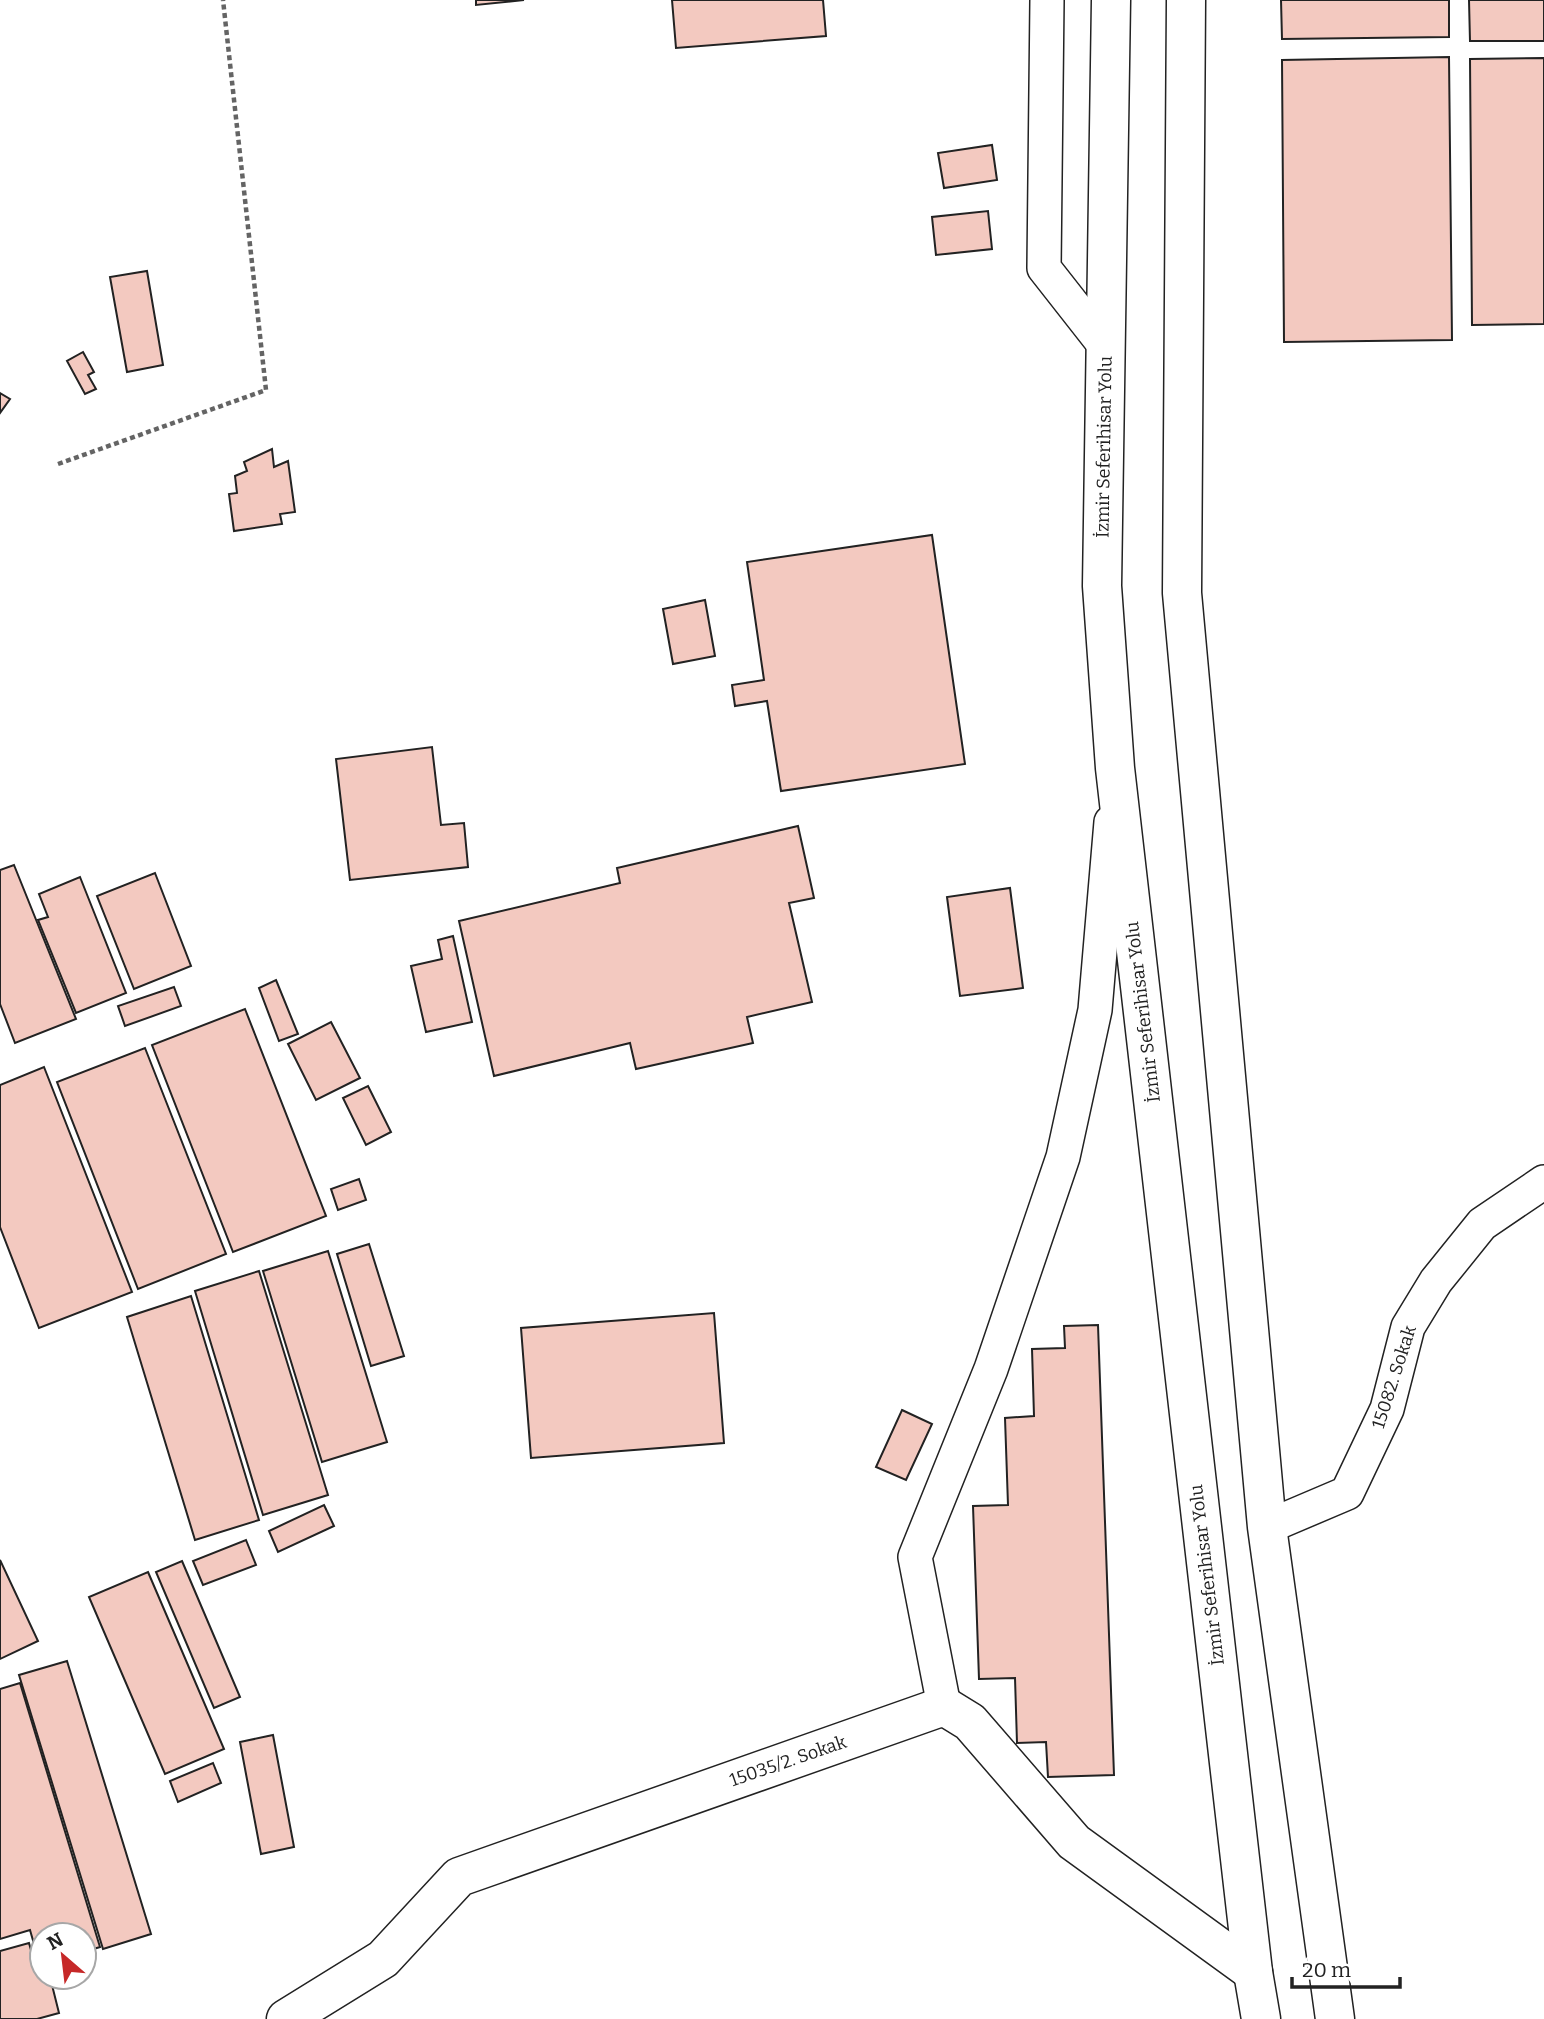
<svg xmlns="http://www.w3.org/2000/svg" width="1544" height="2019" font-family="Bitter,serif">
	<rect width="100%" height="100%" fill="#fff"/>
	<!-- building -->
	<g fill="#f3c9c0" stroke="#222" stroke-width="2">
		<path d="M476,0H524L476,5Z"/>
		<path d="M672,0H823L826,36L676,48Z"/>
		<path d="M1281,0H1449V37L1282,39Z"/>
		<path d="M1469,0H1544V41H1470Z"/>
		<path d="M1449,57L1452,340L1284,342L1282,60Z"/>
		<path d="M1544,58V324L1472,325L1470,59Z"/>
		<path d="M992,145L997,180L944,188L938,153Z"/>
		<path d="M988,211L992,249L936,255L932,217Z"/>
		<path d="M147,271L163,365L127,372L110,277Z"/>
		<path d="M83,352L94,372L88,375L96,389L85,394L67,361Z"/>
		<path d="M0,393L10,399L0,413Z"/>
		<path d="M272,449L274,467L288,461L295,512L280,514L282,524L234,531L229,494L237,493L235,476L247,471L244,462Z"/>
		<path d="M932,535L965,764L781,791L767,701L735,706L732,685L764,680L747,562Z"/>
		<path d="M705,600L715,656L673,664L663,609Z"/>
		<path d="M432,747L441,825L464,823L468,867L350,880L336,759Z"/>
		<path d="M798,826L814,898L789,903L812,1002L747,1017L753,1043L636,1069L630,1043L494,1076L459,921L620,883L617,868Z"/>
		<path d="M14,865L76,1019L15,1043L0,1004V870Z"/>
		<path d="M155,873L191,966L134,989L97,896Z"/>
		<path d="M80,877L126,993L76,1013L38,920L48,917L39,894Z"/>
		<path d="M1010,888L1023,988L960,996L947,897Z"/>
		<path d="M453,936L472,1022L426,1032L411,966L442,959L438,940Z"/>
		<path d="M276,980L298,1034L279,1041L259,988Z"/>
		<path d="M174,987L181,1006L125,1026L118,1006Z"/>
		<path d="M245,1009L326,1216L233,1252L152,1045Z"/>
		<path d="M331,1022L360,1078L316,1100L288,1044Z"/>
		<path d="M145,1048L226,1254L138,1289L57,1082Z"/>
		<path d="M44,1067L132,1292L39,1328L0,1227V1085Z"/>
		<path d="M368,1086L391,1132L366,1145L343,1098Z"/>
		<path d="M359,1179L366,1200L338,1210L331,1189Z"/>
		<path d="M369,1244L404,1356L371,1366L337,1254Z"/>
		<path d="M328,1251L387,1442L322,1462L263,1271Z"/>
		<path d="M259,1271L328,1495L263,1515L195,1291Z"/>
		<path d="M191,1296L259,1520L195,1540L127,1317Z"/>
		<path d="M714,1313L724,1443L531,1458L521,1328Z"/>
		<path d="M1098,1325L1114,1775L1048,1777L1046,1742L1017,1743L1015,1678L979,1679L973,1506L1008,1505L1005,1418L1034,1416L1032,1349L1065,1348L1064,1326Z"/>
		<path d="M902,1410L932,1424L906,1480L876,1467Z"/>
		<path d="M324,1505L334,1526L278,1552L269,1531Z"/>
		<path d="M246,1540L256,1565L203,1585L193,1561Z"/>
		<path d="M0,1560L38,1641L0,1659Z"/>
		<path d="M182,1561L240,1697L214,1708L156,1572Z"/>
		<path d="M148,1572L224,1749L165,1774L89,1597Z"/>
		<path d="M67,1661L151,1934L103,1949L19,1675Z"/>
		<path d="M20,1683L100,1947L84,1952V1935H42L40,1965L30,1930L0,1939V1689Z"/>
		<path d="M273,1735L294,1847L261,1854L240,1742Z"/>
		<path d="M213,1763L221,1783L178,1802L170,1781Z"/>
		<path d="M29,1943L37,1972L42,1970V1977H50L59,2013L37,2019H0V1951Z"/>
	</g>
	<g fill="none" stroke-linecap="round" stroke-linejoin="round">
		<!-- minor casing -->
		<g stroke="#222" stroke-width="36">
			<g id="minor">
				<path d="M1047,0L1044,268L1106,347"/>
				<path d="M1267,1527L1347,1493L1387,1409L1408,1327L1436,1281L1482,1224L1544,1182"/>
				<path d="M944,1706L915,1557L991,1369L1063,1157L1095,1010L1111,822"/>
			</g>
		</g>
		<!-- tertiary casing -->
		<g stroke="#222" stroke-width="41">
			<path id="tertiary" d="M286,2019L383,1959L459,1877L944,1706L970,1722L1074,1842L1253,1972"/>
		</g>
		<!-- primary casing -->
		<g stroke="#222" stroke-width="41">
			<g id="primary">
				<path d="M1111,0L1102,586L1115,768L1253,1972L1261,2019"/>
				<path d="M1186,0L1182,593L1267,1527L1335,2019"/>
			</g>
		</g>
		<!-- path -->
		<path stroke="#646464" stroke-width="4.5" stroke-dasharray="5 3.5" stroke-linecap="butt" d="M58,464L266,390L223,0"/>
		<!-- minor -->
		<use href="#minor" stroke="#fff" stroke-width="33"/>
		<!-- tertiary -->
		<use href="#tertiary" stroke="#fff" stroke-width="38"/>
		<!-- primary -->
		<use href="#primary" stroke="#fff" stroke-width="38"/>
	</g>
	<g text-anchor="middle" stroke-width="5" stroke-linejoin="round" paint-order="stroke">
		<!-- street labels -->
		<g font-size="18" fill="#222" stroke="#fff">
			<text transform="translate(1104 447) rotate(-89)" y="6">İzmir Seferihisar Yolu</text>
			<text transform="translate(1143 1012) rotate(-97)" y="6">İzmir Seferihisar Yolu</text>
			<text transform="translate(1394 1377) rotate(-72)" y="6">15082. Sokak</text>
			<text transform="translate(1207 1575) rotate(-97)" y="6">İzmir Seferihisar Yolu</text>
			<text transform="translate(788 1761) rotate(-19)" y="6">15035/2. Sokak</text>
		</g>
	</g>
	<!-- north arrow -->
	<g transform="translate(63 1956) rotate(332)"><circle r="33" fill="#ffffff" stroke="#a7a7a7" stroke-width="2"/>
	<path d="M0-5L12 26L0 18L-12 26Z" fill="#c62828"/>
	<text y="-10" font-size="19" font-weight="bold" text-anchor="middle" fill="#222222">N</text>
	</g>
	<!-- scale -->
	<path d="M1292 1977v10h108v-10" fill="none" stroke="#222222" stroke-width="3.5"/>
	<text x="1302" y="1977" font-size="21" fill="#222222" stroke="#ffffff" stroke-width="5" paint-order="stroke">20 m</text>
</svg>
